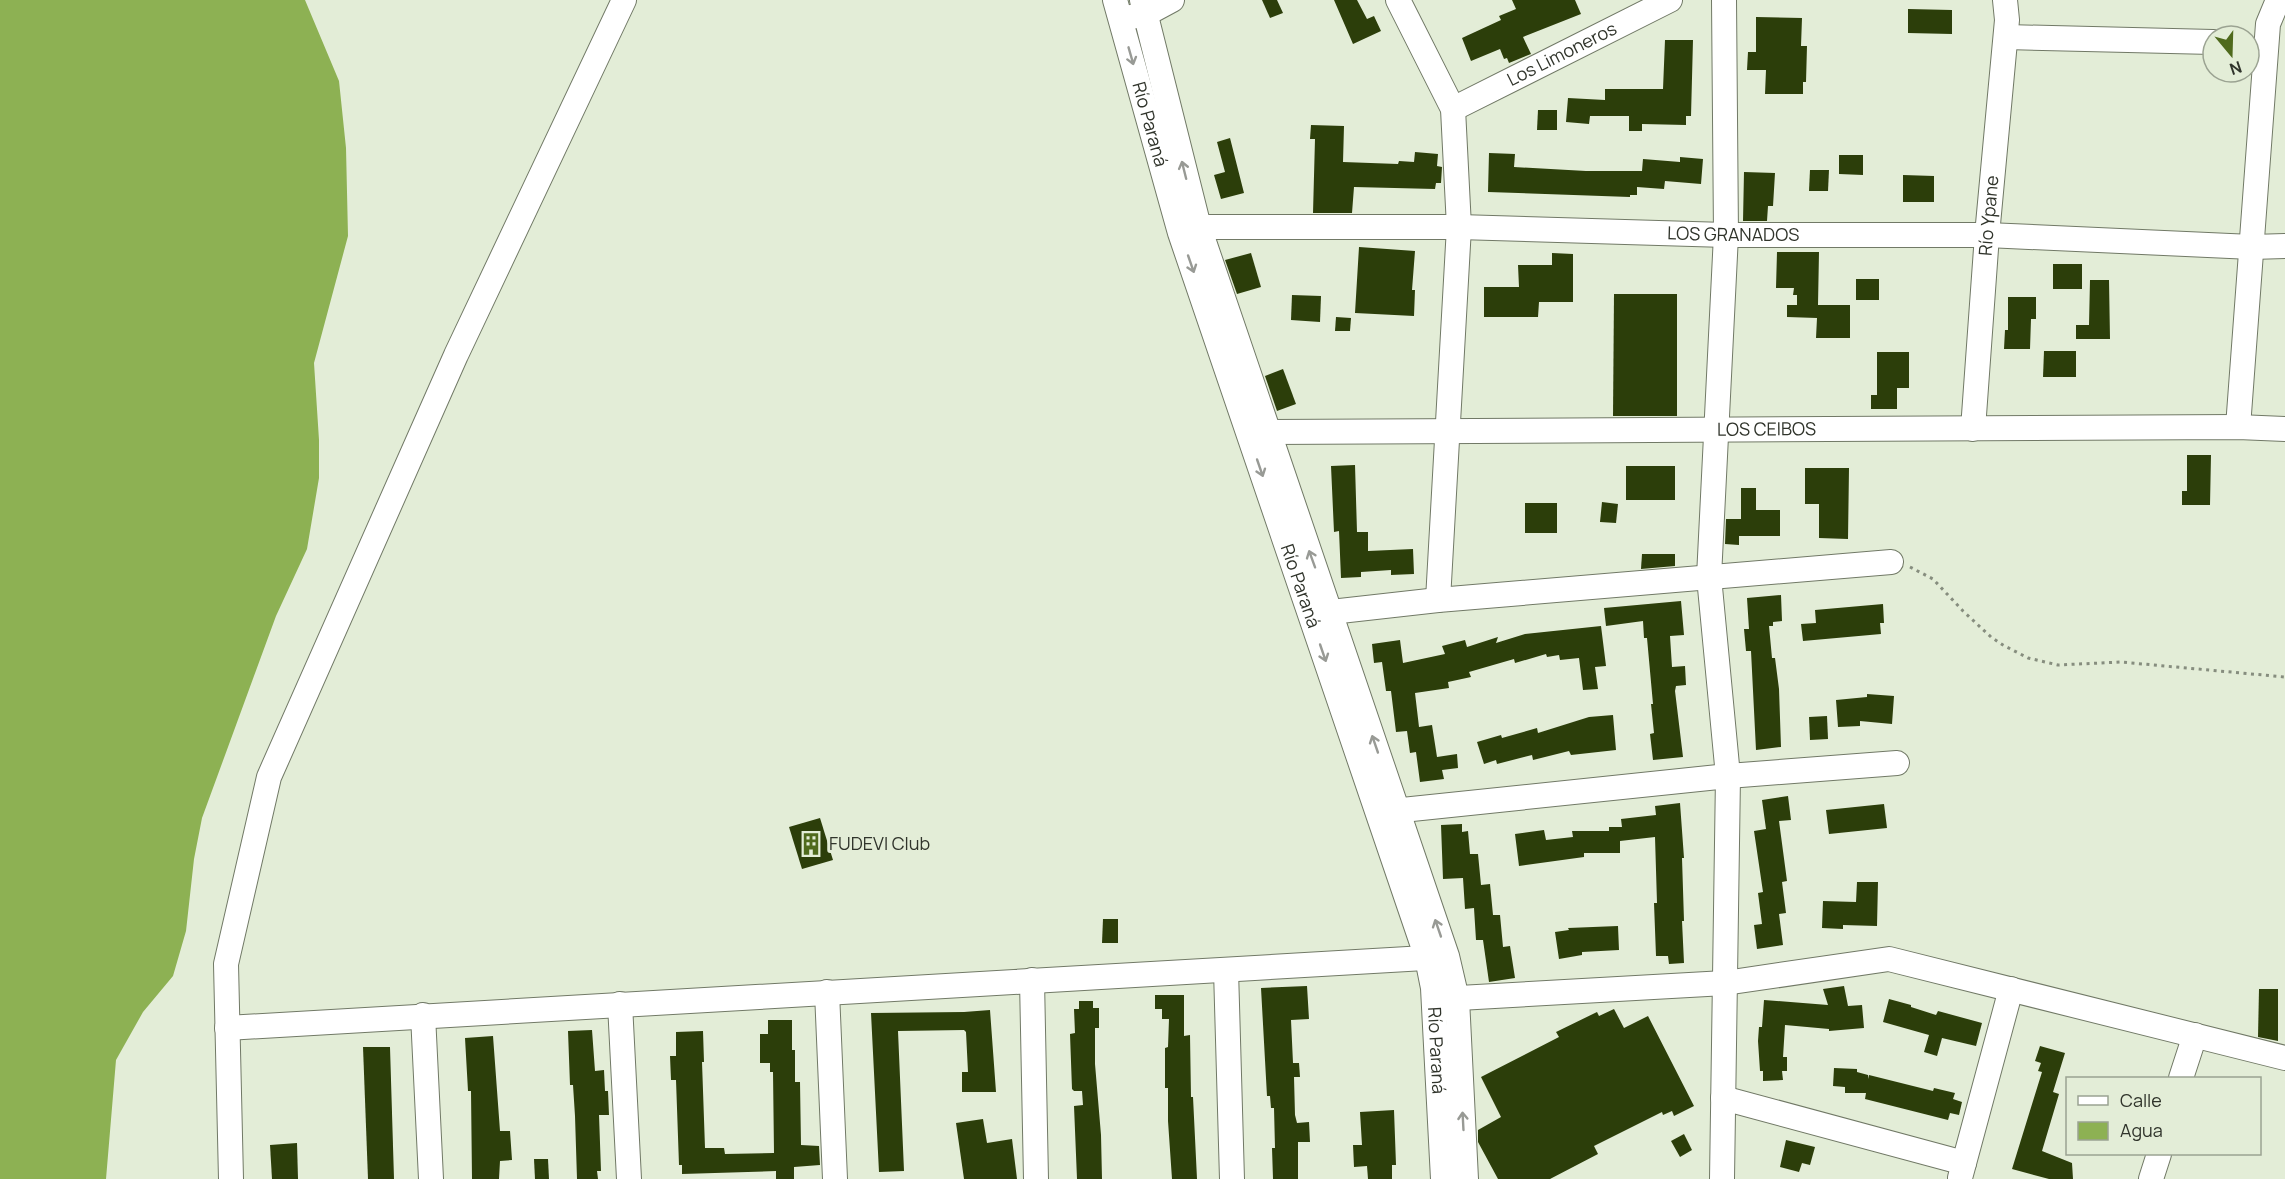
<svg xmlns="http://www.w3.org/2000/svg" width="2285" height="1179" font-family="Manrope,sans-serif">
	<rect width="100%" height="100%" fill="#e3edd7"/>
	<!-- water -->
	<path fill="#8db153" d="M0,0H305L339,81L346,148L348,236L314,363L319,440V478L307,549L276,616L202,818L194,859L186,931L173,976L143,1012L116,1060L106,1179H0Z"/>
	<!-- building -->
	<g fill="#2c3e0a">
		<path d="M1262,0H1277L1283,13L1270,18Z"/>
		<path d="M1334,0H1357L1367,19L1374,16L1381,31L1353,44Z"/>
		<path d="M1512,0H1575L1581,14L1523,37L1531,54L1509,63L1507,58L1504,59L1500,49L1471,61L1462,38L1501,20L1499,16L1516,9Z"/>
		<path d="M1908,9L1952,10V34L1908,33Z"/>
		<path d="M1756,17L1802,18L1801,46H1807L1806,82H1803V94H1765L1766,70H1747L1748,52H1756Z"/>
		<path d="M1665,40H1693L1691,116H1686V125L1642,124V131H1629V116H1590L1589,124L1566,122L1568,98L1605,100V89H1663Z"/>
		<path d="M1538,110H1557V130H1537Z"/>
		<path d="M1311,125L1344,126L1343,162L1398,164L1399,161L1414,162L1415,152L1438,154L1437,166L1442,167L1441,183H1436L1435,189L1354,187L1352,213H1313L1315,139H1310Z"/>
		<path d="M1230,138L1244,193L1221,199L1214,175L1225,172L1217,142Z"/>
		<path d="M1489,153L1515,154L1514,167L1586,171H1642L1643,159L1680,162V157L1703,159L1701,184L1665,181L1664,189L1637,187V195H1630V197L1488,192Z"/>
		<path d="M1839,155H1863V175L1839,174Z"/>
		<path d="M1810,170H1829L1828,191H1809Z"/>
		<path d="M1744,172L1775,173L1773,206H1768L1767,221H1743Z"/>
		<path d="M1903,175L1934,176V202H1903Z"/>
		<path d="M1359,247L1415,251L1412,290H1415L1414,316L1355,313Z"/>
		<path d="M1777,252H1819L1818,305H1850V338H1816L1817,318L1787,317V305H1797V295H1793L1794,288H1776Z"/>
		<path d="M1251,253L1261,287L1237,294L1225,260Z"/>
		<path d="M1552,253L1573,254V302H1539L1538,317H1484V287H1519L1518,265H1552Z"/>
		<rect x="2053" y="264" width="29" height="25"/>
		<rect x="1856" y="279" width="23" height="21"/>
		<path d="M2090,280H2109L2110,339H2076V325H2089Z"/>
		<path d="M1614,294H1677V416H1613Z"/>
		<path d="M1292,295L1321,296L1320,322L1291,320Z"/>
		<path d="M2008,297H2036V319H2031L2030,349H2004L2005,330H2008Z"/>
		<path d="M1336,317L1351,318L1350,331H1335Z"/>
		<path d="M2044,351H2076V377H2043Z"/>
		<path d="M1877,352H1909V388H1897V409H1871V395H1877Z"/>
		<path d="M1283,369L1296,404L1277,411L1265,376Z"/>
		<path d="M2187,455H2211L2210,505H2182V491H2187Z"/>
		<path d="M1355,465L1357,532H1368V551L1413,549L1414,574L1391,575V570L1361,572V577L1341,578L1339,531L1334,532L1331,466Z"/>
		<rect x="1626" y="466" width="49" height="34"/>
		<path d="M1805,468H1849L1848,539L1819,538V504H1805Z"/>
		<path d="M1741,488H1756V510H1780V536H1739V545L1725,544L1726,519H1741Z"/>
		<path d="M1602,502L1618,504L1616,523L1600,522Z"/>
		<rect x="1525" y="503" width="32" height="30"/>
		<path d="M1642,554H1675V566L1641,569Z"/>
		<path d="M1781,595L1782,621L1773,622V626H1769L1772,658H1775L1779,689L1781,747L1756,750L1751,651H1746L1744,629H1749L1747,598Z"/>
		<path d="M1681,601L1684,635L1670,636L1672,667L1685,666L1686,685L1676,686L1675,691L1683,757L1653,760L1650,734L1654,733L1651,704H1653L1647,638H1644L1643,621L1606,626L1604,608Z"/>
		<path d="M1883,604L1884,623H1880L1881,634L1803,641L1801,624L1816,623L1815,610Z"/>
		<path d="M1601,626L1606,666L1595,667L1598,689L1583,690L1579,658L1560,660L1559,655L1547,657L1546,654L1515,663L1514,659L1469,672L1471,677L1448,682L1449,688L1415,693L1419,727L1432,725L1437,757L1457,754L1458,768L1442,770L1444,779L1420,782L1416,752L1410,753L1407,731L1396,732L1391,691H1386L1382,662L1374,663L1372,644L1400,640L1403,663L1445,654L1442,646L1465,640L1467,647L1498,637L1496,643L1525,634Z"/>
		<path d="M1867,694L1894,696L1892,724L1860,721V726L1838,727L1836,700L1867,697Z"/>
		<path d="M1613,715L1616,750L1571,755L1569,751L1533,760L1532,755L1497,764L1496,760L1484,764L1477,742L1501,735L1502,738L1537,728L1538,733L1589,717Z"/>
		<path d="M1827,716L1828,739L1810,740L1809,717Z"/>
		<path d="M1788,796L1791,820L1779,821L1787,881L1782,882L1786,913L1779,914L1783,945L1757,949L1754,925L1762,924L1758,893L1763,892L1754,831L1766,829L1762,800Z"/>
		<path d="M1680,803L1684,858H1682L1684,921H1682L1684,963L1669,964L1668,956H1656L1654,903H1657L1655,837L1620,841V853H1584V857L1519,866L1515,834L1544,830L1546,840L1573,837L1572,831H1609V827H1622L1621,819L1656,815L1655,806Z"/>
		<path d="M1884,804L1887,828L1829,834L1826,810Z"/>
		<path d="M820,818L833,860L802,869L789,827Z"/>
		<path d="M1462,824V832L1468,831L1470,854H1478L1481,885L1490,884L1493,915H1500L1503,947L1510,946L1515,978L1489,982L1483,940H1476L1474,908L1465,909L1463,878L1443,879L1441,825Z"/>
		<path d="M1857,882H1878L1877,926L1843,925V929L1822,928L1823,901L1856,902Z"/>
		<path d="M1103,919H1118V943H1102Z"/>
		<path d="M1618,926L1619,950L1582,952V955L1559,959L1555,932L1569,930L1568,928Z"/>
		<path d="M1307,986L1309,1019L1291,1020L1293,1063H1299L1300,1077H1294L1295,1115L1297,1123L1309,1122L1310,1142H1298V1179H1273L1272,1148H1275L1274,1108H1271L1270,1096H1267L1261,988Z"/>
		<path d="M1844,986L1848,1006L1862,1005L1864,1028L1829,1031V1029L1785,1025L1783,1057H1787V1071H1782L1783,1080L1763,1081V1071H1760L1758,1041L1759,1027H1762L1764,1000L1828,1005L1823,989Z"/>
		<path d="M2259,989H2278V1041L2258,1037Z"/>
		<path d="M1155,995H1184V1036L1190,1035L1191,1097H1193L1197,1179H1172L1168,1121V1088H1165V1048L1168,1047L1169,1019H1162V1009H1155Z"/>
		<path d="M1889,999L1911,1005V1007L1936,1015L1938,1011L1982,1023L1976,1046L1942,1038L1937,1056L1924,1052L1929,1035L1883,1022Z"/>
		<path d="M1079,1001H1093V1008H1099V1028H1095V1064L1101,1135L1102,1179H1077L1074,1106L1083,1105L1082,1091H1074L1072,1089L1070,1034L1075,1033L1074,1009H1079Z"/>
		<path d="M1614,1009L1624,1028L1648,1016L1694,1106L1674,1116L1672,1111L1663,1115L1662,1112L1594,1146L1598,1154L1550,1179H1498L1478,1142V1130L1501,1117L1481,1077L1559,1037L1556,1032L1597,1012L1599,1016Z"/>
		<path d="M990,1010L996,1092H962V1072H968L966,1032L964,1030L898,1031L904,1171L879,1172L871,1013L964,1012Z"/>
		<path d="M768,1020H792V1050H795V1082H800L801,1145L819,1146L820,1165L794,1167V1179H776V1171L682,1174V1165H679L676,1080H671L670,1056H676V1032L703,1031L704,1062H702L705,1148H724L725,1154L774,1153L773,1072H770V1063H760V1034H768Z"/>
		<path d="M592,1030L595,1071L604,1070L605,1091H608L609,1115H599L601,1171H597L598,1179H577L575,1116L573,1085H570L568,1031Z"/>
		<path d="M493,1036L500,1131H510L512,1160L500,1161L499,1179H472L471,1091H468L465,1038Z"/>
		<path d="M2040,1046L2065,1053L2053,1092L2059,1094L2042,1151L2072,1163L2073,1179H2049L2012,1169L2042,1072L2038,1071L2041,1063L2035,1061Z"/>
		<path d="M363,1047H390L394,1179H368Z"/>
		<path d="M1834,1068L1857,1069V1072L1868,1075V1079L1869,1075L1933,1091L1934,1088L1955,1093L1953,1099L1962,1102L1959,1115L1950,1113L1948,1120L1865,1099L1866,1093H1845V1087L1833,1086Z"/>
		<path d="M1394,1110L1396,1165H1392V1179H1368L1367,1166L1354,1167L1353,1145H1362L1360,1112Z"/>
		<path d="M983,1119L987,1143L1012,1139L1017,1179H964L956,1123Z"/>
		<path d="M1684,1134L1692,1150L1680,1157L1671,1141Z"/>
		<path d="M1786,1140L1815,1147L1810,1165L1802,1163L1799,1172L1780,1167Z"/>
		<path d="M297,1143L298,1179H272L270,1145Z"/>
		<path d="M534,1159H548L549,1179H535Z"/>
	</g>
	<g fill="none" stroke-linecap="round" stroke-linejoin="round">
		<!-- minor casing -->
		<g stroke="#717966" stroke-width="26">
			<g id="minor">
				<path id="s1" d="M1115,0L1180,233L1427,958L1433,988L1443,1179"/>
				<path d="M1142,0L1199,227L1447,956L1457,999L1466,1179"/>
				<path d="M1398,0L1453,109L1459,227L1438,600"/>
				<path d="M1131,17L1146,14L1172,0"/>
				<path d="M2006,37L2213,42"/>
				<path id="s2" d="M1453,109L1670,0"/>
				<path id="s3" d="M1186,231L1199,227H1459L1726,235H1987L2252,247L2285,246"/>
				<path d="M2238,427L2268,24L2278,0"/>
				<path id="s4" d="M1973,429L1987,235L2007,20L2005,0"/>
				<path id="s5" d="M1255,435L1267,432L2238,427L2285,429"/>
				<path d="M1317,616L1331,612L1438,600L1891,562"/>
				<path d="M1383,812L1728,776L1897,763"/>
				<path d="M1226,970L1232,1179"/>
				<path d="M1032,980L1036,1179"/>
				<path d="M827,992L835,1179"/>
				<path d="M1441,999L1725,983L1889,959L2285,1058"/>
				<path d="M620,1004L629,1179"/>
				<path d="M423,1015L431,1179"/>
				<path d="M227,1028L1442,957"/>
				<path d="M2181,1078L2195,1035"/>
				<path d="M1723,1098L1964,1163"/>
				<path d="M1960,1178L2011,989"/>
				<path d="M231,1179L226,964L269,777L456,355L624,0"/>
				<path d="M1722,1179L1728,776L1709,577L1726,235L1724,0"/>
				<path d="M2151,1179L2159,1154"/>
			</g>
		</g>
		<!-- path -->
		<path stroke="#868d7e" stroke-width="3" stroke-dasharray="3 4.5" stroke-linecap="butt" d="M1910,567L1933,579L1963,611L1991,637L2003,645L2028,658L2058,665L2121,662L2285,677"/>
		<!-- minor -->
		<use href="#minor" stroke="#fff" stroke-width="24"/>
	</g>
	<!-- one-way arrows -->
	<defs><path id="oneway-shaft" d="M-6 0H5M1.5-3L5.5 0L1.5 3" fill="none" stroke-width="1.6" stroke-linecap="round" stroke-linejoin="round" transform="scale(1.5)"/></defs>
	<g stroke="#989a95">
		<use href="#oneway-shaft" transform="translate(1131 56) rotate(74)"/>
		<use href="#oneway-shaft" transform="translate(1184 170) rotate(-104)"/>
		<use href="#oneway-shaft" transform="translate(1191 264) rotate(71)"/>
		<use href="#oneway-shaft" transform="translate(1260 468) rotate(71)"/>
		<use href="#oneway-shaft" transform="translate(1312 559) rotate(-110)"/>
		<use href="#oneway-shaft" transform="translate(1323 653) rotate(71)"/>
		<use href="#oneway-shaft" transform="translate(1375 744) rotate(-109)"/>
		<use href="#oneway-shaft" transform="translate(1438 928) rotate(-109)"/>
		<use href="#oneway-shaft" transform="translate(1463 1121) rotate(-93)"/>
	</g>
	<!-- icons -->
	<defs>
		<g id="building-bare" transform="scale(1.8)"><path d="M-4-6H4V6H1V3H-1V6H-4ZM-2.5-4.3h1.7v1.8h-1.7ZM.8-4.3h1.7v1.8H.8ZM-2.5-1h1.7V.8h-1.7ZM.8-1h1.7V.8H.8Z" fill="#4f6a1d" stroke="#e3edd7" stroke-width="2.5" paint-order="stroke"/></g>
	</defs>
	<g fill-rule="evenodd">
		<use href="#building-bare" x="811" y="844"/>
	</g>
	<g text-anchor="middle" stroke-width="6" stroke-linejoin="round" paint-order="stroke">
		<!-- street labels -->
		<g font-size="18" fill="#30342b" stroke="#e3edd7">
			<text dy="6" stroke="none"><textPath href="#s2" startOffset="122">Los Limoneros</textPath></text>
			<text dy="6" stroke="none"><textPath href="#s1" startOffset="129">Río Paraná</textPath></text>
			<text dy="6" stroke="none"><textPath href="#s4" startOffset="214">Río Ypane</textPath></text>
			<text dy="6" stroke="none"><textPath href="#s3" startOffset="548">LOS GRANADOS</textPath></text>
			<text dy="6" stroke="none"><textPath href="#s5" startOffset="512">LOS CEIBOS</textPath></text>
			<text dy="6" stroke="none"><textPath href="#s1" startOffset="615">Río Paraná</textPath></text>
			<text dy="6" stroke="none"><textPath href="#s1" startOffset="1101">Río Paraná</textPath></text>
		</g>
		<!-- poi labels -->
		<g font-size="18" fill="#30342b" stroke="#e3edd7" text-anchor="start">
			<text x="829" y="850">FUDEVI Club</text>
		</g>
	</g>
	<!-- legend -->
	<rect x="2066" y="1077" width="195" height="78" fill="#e3edd7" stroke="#9ba392" stroke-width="1.5"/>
	<rect x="2078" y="1096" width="30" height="9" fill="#ffffff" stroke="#9ba392" stroke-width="1.5"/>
	<text x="2120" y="1107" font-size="18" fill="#30342b">Calle</text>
	<rect x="2078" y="1122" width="30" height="18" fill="#8db153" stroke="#9ba392" stroke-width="1.5"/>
	<text x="2120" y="1137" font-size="18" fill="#30342b">Agua</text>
	<!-- north arrow -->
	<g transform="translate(2231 54) rotate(161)"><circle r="28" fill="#e3edd7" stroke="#9ba392" stroke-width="1.5"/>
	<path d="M0-4.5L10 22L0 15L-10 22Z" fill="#4f6a1d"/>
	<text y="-9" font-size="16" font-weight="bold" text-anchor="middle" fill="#30342b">N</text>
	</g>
</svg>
